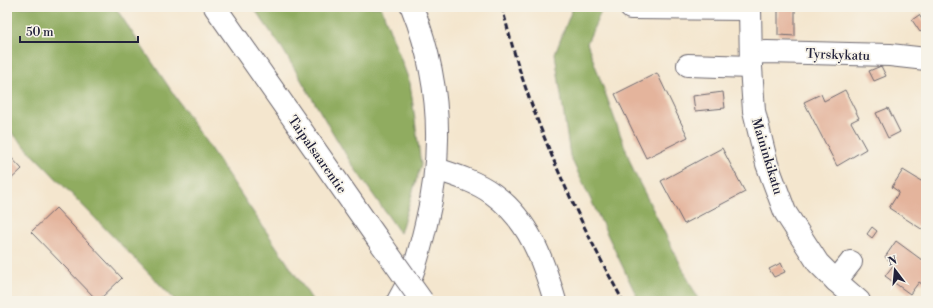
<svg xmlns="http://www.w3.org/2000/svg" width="933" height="308" font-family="'Libre Bodoni',serif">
	<rect width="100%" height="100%" fill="#f7f3e8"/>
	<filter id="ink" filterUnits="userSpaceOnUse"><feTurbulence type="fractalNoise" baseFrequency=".025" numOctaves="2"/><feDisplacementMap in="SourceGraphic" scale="8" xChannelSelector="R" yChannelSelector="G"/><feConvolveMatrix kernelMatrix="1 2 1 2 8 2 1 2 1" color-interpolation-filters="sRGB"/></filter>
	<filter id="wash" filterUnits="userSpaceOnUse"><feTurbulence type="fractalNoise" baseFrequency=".012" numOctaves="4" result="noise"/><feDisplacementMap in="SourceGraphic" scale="16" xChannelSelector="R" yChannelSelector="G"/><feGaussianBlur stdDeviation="0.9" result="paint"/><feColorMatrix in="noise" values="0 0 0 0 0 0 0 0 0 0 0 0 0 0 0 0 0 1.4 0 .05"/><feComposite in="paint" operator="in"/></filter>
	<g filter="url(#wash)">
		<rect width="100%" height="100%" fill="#f4e6ce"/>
		<!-- forest -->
		<g fill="#90ac60" stroke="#59674e">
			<path d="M7,7H115L313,301H176L7,128Z"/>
			<path d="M253,7H381L410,83L421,165L400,233L351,163L282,48Z"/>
			<path d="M573,7H603L587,43L634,172L699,301H639L570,156L555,54Z"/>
		</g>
		<g id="blocks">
			<!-- building -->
			<g fill="#e4b49c">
				<path d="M778,7H795V36L778,35Z"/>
				<path d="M919,15L926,25V28L920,32L912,20Z"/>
				<path d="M881,66L886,76L874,81L869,71Z"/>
				<path d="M657,73L688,137L646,158L615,94Z"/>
				<path d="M845,90L859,118L851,122L866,149L837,166L804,102L821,94L824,101Z"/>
				<path d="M723,92L725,108L695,111L693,96Z"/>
				<path d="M888,108L900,132L888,138L876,113Z"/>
				<path d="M722,148L745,192L684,224L661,181Z"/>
				<path d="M7,153L22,169L7,183Z"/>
				<path d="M903,170L926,184V225L923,230L889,208L899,192L892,187Z"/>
				<path d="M56,208L122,278L98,301L31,232Z"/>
				<path d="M872,227L877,231L872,238L867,234Z"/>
				<path d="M896,241L926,263V279L922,284L919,282L910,294L885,276L894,264L885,257Z"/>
				<path d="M781,263L785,272L774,277L769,269Z"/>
			</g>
		</g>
	</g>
	<g filter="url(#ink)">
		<use href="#blocks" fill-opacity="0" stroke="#6c676e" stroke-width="1"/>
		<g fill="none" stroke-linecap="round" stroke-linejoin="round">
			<!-- minor casing -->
			<g stroke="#6c676e" stroke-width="24">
				<g id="minor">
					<path d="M750,7L751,67L754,111L767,164L785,212L818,263L836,281L859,301"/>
					<path d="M631,8L750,9"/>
					<path d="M751,53L767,52L890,55L926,59"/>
					<path d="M688,65L751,67"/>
					<path d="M836,281L851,262"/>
					<path d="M398,301C403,292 408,283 412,274C418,258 422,241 426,224C444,151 440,77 412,7"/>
				</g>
			</g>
			<!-- major casing -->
			<g stroke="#6c676e" stroke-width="24">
				<g id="major">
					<path d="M215,7L377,238"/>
					<path d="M436,169C455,175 477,182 493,194C529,220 543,260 555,301"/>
				</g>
			</g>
			<!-- minor -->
			<use href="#minor" stroke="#fff" stroke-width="22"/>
			<!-- major -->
			<use href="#major" stroke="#fff" stroke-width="22"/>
			<!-- rail -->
			<path stroke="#22223b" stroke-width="3" stroke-dasharray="6 3" stroke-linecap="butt" d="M502,7C507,26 512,46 518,65C544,146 582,227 623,301"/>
			<!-- major-bridge casing -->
			<g stroke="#6c676e" stroke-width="24" stroke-linecap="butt">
				<path id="major-bridge" d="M377,238L422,301"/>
			</g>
			<!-- major-bridge -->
			<use href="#major-bridge" stroke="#fff" stroke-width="22"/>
		</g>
	</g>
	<g text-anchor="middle" stroke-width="3.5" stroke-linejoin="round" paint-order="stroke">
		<!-- street labels -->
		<g font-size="13" fill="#22223b" stroke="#f7f3e8">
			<text transform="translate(838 54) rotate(2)" y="5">Tyrskykatu</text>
			<text transform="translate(318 154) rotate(55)" y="5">Taipalsaarentie</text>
			<text transform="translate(768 156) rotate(73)" y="5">Maininkikatu</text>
		</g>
	</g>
	<!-- margin -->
	<rect width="933" height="308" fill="none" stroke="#f7f3e8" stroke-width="24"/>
	<!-- north arrow -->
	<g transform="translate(895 270) rotate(344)" stroke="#f7f3e8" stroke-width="3" paint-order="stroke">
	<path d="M0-3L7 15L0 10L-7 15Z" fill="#22223b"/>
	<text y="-6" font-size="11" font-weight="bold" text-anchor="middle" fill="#22223b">N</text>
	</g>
	<!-- scale -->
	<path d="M20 36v6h118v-6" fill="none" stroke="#22223b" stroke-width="2"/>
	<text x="26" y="36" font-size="12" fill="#22223b" stroke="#f7f3e8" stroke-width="3" paint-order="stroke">50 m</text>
</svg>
